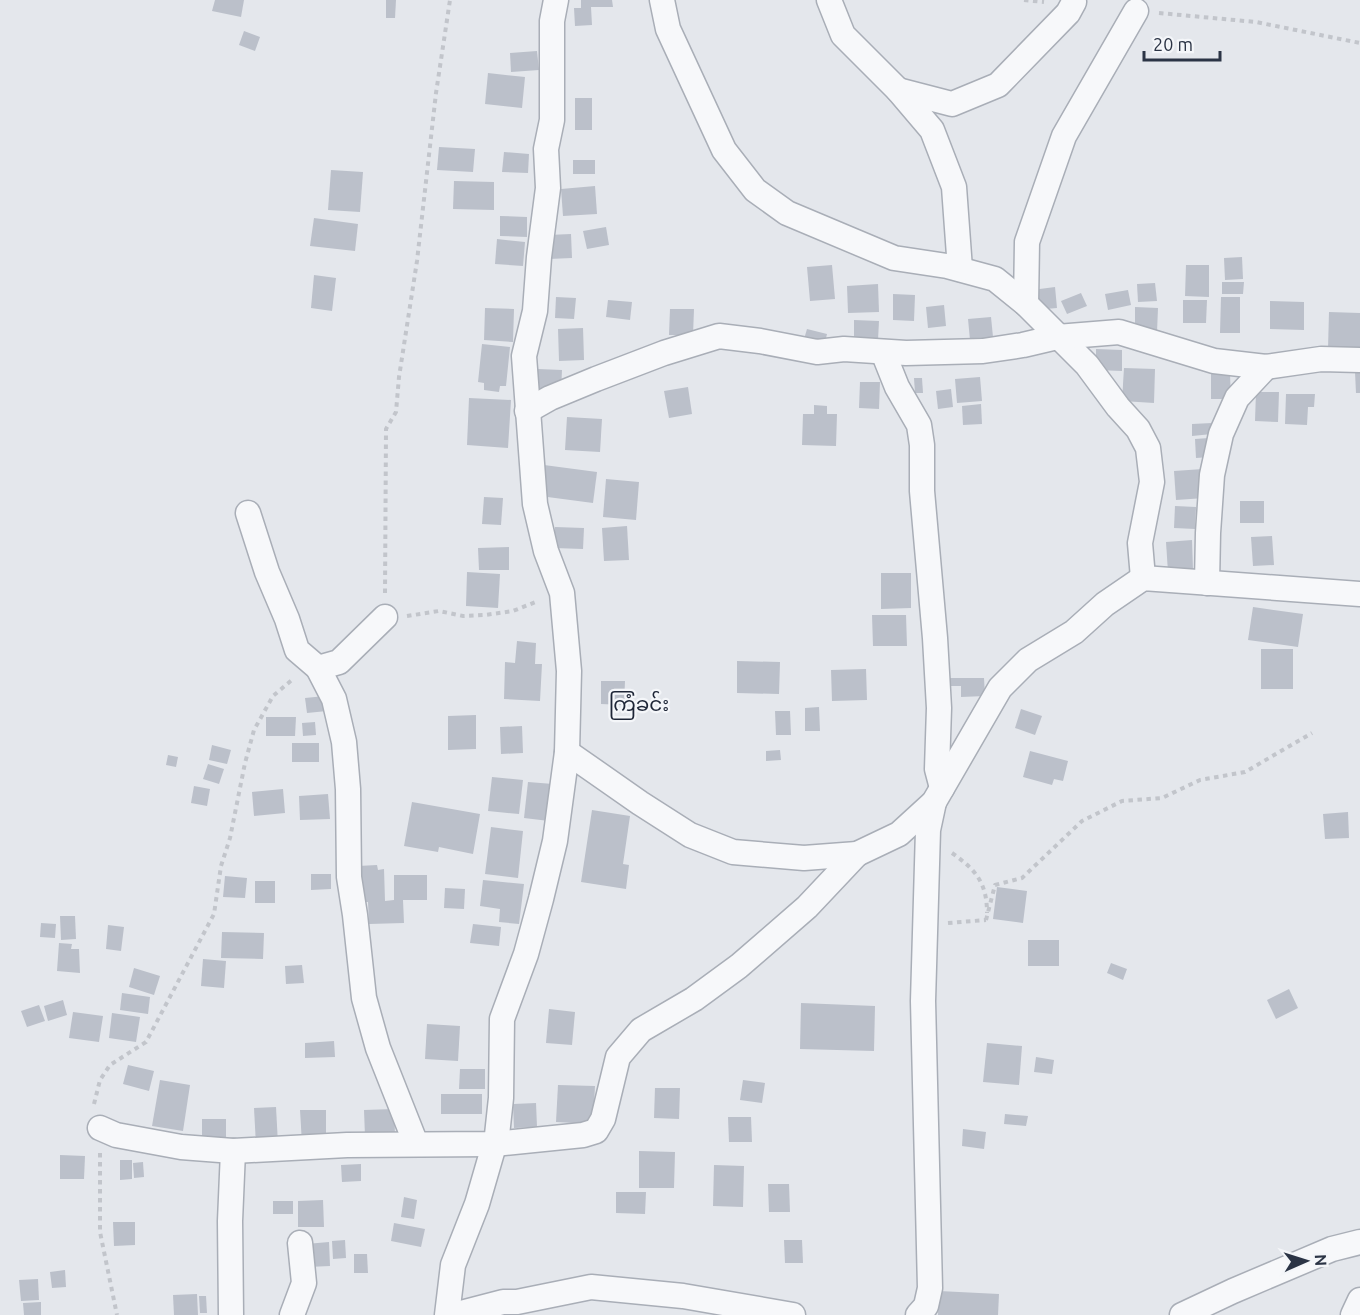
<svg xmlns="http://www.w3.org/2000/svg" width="1360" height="1315" font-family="Ubuntu,'Noto Sans Myanmar',sans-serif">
	<rect width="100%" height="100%" fill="#e4e7ec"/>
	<!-- building -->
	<g fill="#bbc0ca">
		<path d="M215,0H244L241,17L212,11Z"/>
		<path d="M386,0H396L395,18H386Z"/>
		<path d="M581,0H612L613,7H591L592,25L575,26L574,8H581Z"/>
		<path d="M244,31L260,37L255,51L239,45Z"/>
		<path d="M537,51L539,70L511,72L510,53Z"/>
		<path d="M488,73L525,77L522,108L485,104Z"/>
		<rect x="575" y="98" width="17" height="32"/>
		<path d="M439,147L475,149L473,172L437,170Z"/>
		<path d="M504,152L529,154L528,173L502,172Z"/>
		<rect x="573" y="160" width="22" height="14"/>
		<path d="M331,170L363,172L360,212L328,210Z"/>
		<path d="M454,181L494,182V210L453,209Z"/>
		<path d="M595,186L597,214L563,216L561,189Z"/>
		<path d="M500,216L527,217V237L500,236Z"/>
		<path d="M314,218L358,224L355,251L310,246Z"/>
		<path d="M606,227L609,245L587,249L583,231Z"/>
		<path d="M571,234L572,258L549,259L548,235Z"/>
		<path d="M497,239L525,242L523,266L495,264Z"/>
		<path d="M1242,257L1243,279L1225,280L1224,258Z"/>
		<path d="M832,265L835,299L810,301L807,267Z"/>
		<path d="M1186,265H1209V297L1185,296Z"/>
		<path d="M314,275L336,278L332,311L311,308Z"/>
		<path d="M1222,282H1244L1243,294H1222Z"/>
		<path d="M1155,283L1157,301L1138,302L1137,284Z"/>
		<path d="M878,284L879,312L848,313L847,286Z"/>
		<path d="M1055,287L1057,308L1034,310L1032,290Z"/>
		<path d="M1128,290L1131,305L1108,310L1105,294Z"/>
		<path d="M1081,293L1087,306L1067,314L1061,301Z"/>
		<path d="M893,294L915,295L914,321L893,320Z"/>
		<path d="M556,297L576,298L574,319L555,318Z"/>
		<path d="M1221,297H1240V333H1220Z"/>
		<path d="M608,300L632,302L630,320L606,317Z"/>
		<path d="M1183,300H1207L1206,323H1183Z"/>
		<path d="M1270,301L1304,302V330L1270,329Z"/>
		<path d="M944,305L946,326L928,328L926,307Z"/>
		<path d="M1135,307L1158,308L1157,332L1135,331Z"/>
		<path d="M485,308L514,309L513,342L484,340Z"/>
		<path d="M670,309H694L693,335H669Z"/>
		<path d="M1329,312L1360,313V351L1328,349Z"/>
		<path d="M991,317L993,337L970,340L968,319Z"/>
		<path d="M854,320L879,321L878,340L854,339Z"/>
		<path d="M583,328L584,360L559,361L558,329Z"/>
		<path d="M807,329L827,334L823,351L802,346Z"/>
		<path d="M482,344L510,347L506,386H500L499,392L484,390V383L478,382Z"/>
		<path d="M1096,349L1122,350V371L1096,370Z"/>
		<path d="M1124,368L1155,369L1154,403L1122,401Z"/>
		<path d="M538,369L562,370L561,391L538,390Z"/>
		<path d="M1355,372H1360V393H1356Z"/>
		<path d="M1211,374H1230L1231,399H1211Z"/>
		<path d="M980,377L982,401L957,403L955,379Z"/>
		<path d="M914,378H922L923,393H915Z"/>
		<path d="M860,382H880L879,409L859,408Z"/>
		<path d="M688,387L692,414L669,418L664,391Z"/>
		<path d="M951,389L953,407L938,409L936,391Z"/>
		<path d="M1256,392H1279L1278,422L1255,421Z"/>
		<path d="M1286,394H1315L1314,407H1308L1307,425L1285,424Z"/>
		<path d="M469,398L511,400L508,448L467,445Z"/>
		<path d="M981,404L982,424L963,425L962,406Z"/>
		<path d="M814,405L827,406V414H837L836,446L802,445L803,414H814Z"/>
		<path d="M567,417L602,419L600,452L565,450Z"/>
		<path d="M1212,423V434L1192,436V424Z"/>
		<path d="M1209,438L1210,457L1196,458L1195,439Z"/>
		<path d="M544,465L597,472L593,503L540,496Z"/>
		<path d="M1203,469L1205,498L1176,500L1174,471Z"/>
		<path d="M606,479L639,482L636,520L603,517Z"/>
		<path d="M484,497L503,498L501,525L482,524Z"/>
		<rect x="1240" y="501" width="24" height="22"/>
		<path d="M1175,506L1196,507L1195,529L1174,528Z"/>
		<path d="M627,526L629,560L604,561L602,528Z"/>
		<path d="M555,527L584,528L583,549L554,548Z"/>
		<path d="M1272,536L1274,565L1253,566L1251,537Z"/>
		<path d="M1192,540L1193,570L1168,572L1166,542Z"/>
		<path d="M509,547V570H479L478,548Z"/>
		<path d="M467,572L500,574L498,608L466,606Z"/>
		<path d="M881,573H911V608L881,609Z"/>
		<path d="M1253,607L1303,614L1298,647L1248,640Z"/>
		<path d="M872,615H906L907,646H873Z"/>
		<path d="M517,641L536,643L535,664H542L540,701L504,699L505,662L515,663Z"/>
		<rect x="1261" y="649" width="32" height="40"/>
		<path d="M737,661L780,662L779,694L737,693Z"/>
		<path d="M866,669L867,700L832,701L831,670Z"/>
		<path d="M945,678H984L985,696L961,697V686H945Z"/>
		<path d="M601,681H625L624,705L601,704Z"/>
		<path d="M325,696L327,711L307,713L305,698Z"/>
		<path d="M819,707L820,731H805V708Z"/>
		<path d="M1021,709L1042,716L1035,735L1015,728Z"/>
		<path d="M775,711H790L791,735H776Z"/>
		<path d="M476,715V749L448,750V716Z"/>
		<path d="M266,717H296L295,736H266Z"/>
		<path d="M315,722L316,735L303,736L302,723Z"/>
		<path d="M522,726L523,753L501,754L500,727Z"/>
		<rect x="292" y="743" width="27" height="19"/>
		<path d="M212,745L231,750L227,764L209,760Z"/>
		<path d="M780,750L781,760L766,761V751Z"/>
		<path d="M1030,751L1068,761L1063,781L1054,779L1052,785L1023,777Z"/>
		<path d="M168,755L178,757L176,767L166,765Z"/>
		<path d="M208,764L224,769L219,784L203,779Z"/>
		<path d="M492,777L523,780L519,814L488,811Z"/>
		<path d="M528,782L553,784L549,821L524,818Z"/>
		<path d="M194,786L210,789L207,806L191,803Z"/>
		<path d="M283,789L285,813L254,816L252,792Z"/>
		<path d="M328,794L330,819L300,820L299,796Z"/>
		<path d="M412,802L480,814L473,854L439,847L438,852L404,846Z"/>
		<path d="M592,810L630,816L623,864L629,865L626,889L581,882Z"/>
		<path d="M1348,812L1349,838L1325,839L1323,814Z"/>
		<path d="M491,827L523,831L518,878L485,874Z"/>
		<path d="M377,865L378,870L384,869L385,901L394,900V875H427V900H403L404,923L369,924L368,902H361L358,866Z"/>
		<path d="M311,874H331V889L311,890Z"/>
		<path d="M225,876L247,878L245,898L223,897Z"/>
		<path d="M483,880L524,884L519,924L499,922L500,909L480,906Z"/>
		<rect x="255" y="881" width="20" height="22"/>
		<path d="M997,887L1027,891L1023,923L993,919Z"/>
		<path d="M445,888L465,889L464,909L444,908Z"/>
		<path d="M60,916H75L76,939L61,940Z"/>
		<path d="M41,923L56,924L55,938L40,937Z"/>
		<path d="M473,924L501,927L499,946L470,943Z"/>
		<path d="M108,925L124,927L121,951L106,949Z"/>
		<path d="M222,932L264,933L263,959L221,958Z"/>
		<rect x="1028" y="940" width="31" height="26"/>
		<path d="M59,943L72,944L71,949H79L80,973L57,971Z"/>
		<path d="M203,959L226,961L224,988L201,986Z"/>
		<path d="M1111,963L1127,969L1123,980L1107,973Z"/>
		<path d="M302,965L304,983L286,984L285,966Z"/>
		<path d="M134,968L160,976L154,995L129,987Z"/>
		<path d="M1289,989L1298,1008L1276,1019L1267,1000Z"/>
		<path d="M122,993L150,997L148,1014L120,1010Z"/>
		<path d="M63,1000L67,1015L48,1021L44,1006Z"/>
		<path d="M801,1003L875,1006L874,1051L800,1049Z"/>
		<path d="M39,1005L45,1021L27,1027L21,1011Z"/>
		<path d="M549,1009L575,1012L572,1045L546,1043Z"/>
		<path d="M73,1012L103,1016L99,1042L69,1038Z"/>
		<path d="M112,1013L140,1017L136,1042L109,1038Z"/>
		<path d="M427,1024L460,1026L458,1061L425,1059Z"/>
		<path d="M334,1041L335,1057L305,1058V1043Z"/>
		<path d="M987,1043L1022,1046L1019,1085L983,1082Z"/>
		<path d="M1036,1057L1054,1060L1052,1074L1034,1072Z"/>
		<path d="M128,1065L154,1071L149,1091L123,1084Z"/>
		<path d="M460,1069H485V1089H459Z"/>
		<path d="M160,1080L190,1085L183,1131L152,1126Z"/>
		<path d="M743,1080L765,1083L762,1103L740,1100Z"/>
		<path d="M558,1085L595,1086L593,1124L556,1122Z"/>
		<path d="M655,1088H680L679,1119L654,1118Z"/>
		<rect x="441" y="1094" width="41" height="20"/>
		<path d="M536,1103L537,1127L514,1128L513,1104Z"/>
		<path d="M276,1107L278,1144L256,1145L254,1108Z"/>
		<path d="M394,1109L395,1134L365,1136L364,1110Z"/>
		<path d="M300,1110H326V1142L302,1143Z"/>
		<path d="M1005,1114L1028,1116L1026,1126L1004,1124Z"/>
		<path d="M728,1117H751L752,1142H729Z"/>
		<rect x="202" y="1119" width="24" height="19"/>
		<path d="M963,1129L986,1132L984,1149L962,1146Z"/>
		<path d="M639,1151L675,1152L674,1188H639Z"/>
		<path d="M60,1155L85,1156L84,1179H60Z"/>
		<path d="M120,1160H132V1179L120,1180Z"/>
		<path d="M143,1162L144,1177L134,1178L133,1163Z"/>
		<path d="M361,1164V1181L342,1182L341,1165Z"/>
		<path d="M714,1165L744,1166L743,1207L713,1206Z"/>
		<path d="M768,1184H789L790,1212H769Z"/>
		<path d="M616,1192H646L645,1214L616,1213Z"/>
		<path d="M404,1197L417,1200L414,1219L401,1217Z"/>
		<path d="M323,1200L324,1227H298V1201Z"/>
		<rect x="273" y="1201" width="20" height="13"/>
		<path d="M113,1222H135V1245L114,1246Z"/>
		<path d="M394,1223L425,1229L421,1247L391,1241Z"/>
		<path d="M345,1240L346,1258L333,1259L332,1241Z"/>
		<path d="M784,1240H802L803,1263H785Z"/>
		<path d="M329,1242L330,1266L308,1267L306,1244Z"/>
		<path d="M354,1254H367L368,1273H354Z"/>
		<path d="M65,1270L66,1287L52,1288L50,1272Z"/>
		<path d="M38,1279L39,1300L21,1301L19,1280Z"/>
		<path d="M939,1291L999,1294L998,1315H938Z"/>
		<path d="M197,1294L198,1315H174L173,1295Z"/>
		<path d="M199,1296H206L207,1313H200Z"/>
		<path d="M41,1302V1315H24L23,1303Z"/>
	</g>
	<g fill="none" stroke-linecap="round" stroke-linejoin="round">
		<!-- street casing -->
		<g stroke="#a9aeb7" stroke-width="27">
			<g id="street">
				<path d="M662,0L668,29L724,150L755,190L787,213L894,258L947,266L995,279L1026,304L1087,365L1118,407L1138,429L1148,448L1152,482L1140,543L1143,578"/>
				<path d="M829,0L843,35L898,90L932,130L954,187L960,269"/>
				<path d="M898,90L952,104L998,85L1068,13L1074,2"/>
				<path d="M1026,304L1027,242L1064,136L1136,11"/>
				<path d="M883,352L897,387L919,425L922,445V491L935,638L939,708L937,769L942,788"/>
				<path d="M527,411L550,398L596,379L664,353L719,336L760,341L817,352L844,349L906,353L983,351L1023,345L1057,337L1119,332L1214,361L1266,367L1321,359L1360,360"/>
				<path d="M248,513L267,572L287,619L297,650L318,668L334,699L344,742L348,789L349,877L355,915L364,998L378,1048L416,1144"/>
				<path d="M1207,583L1208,533L1212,475L1221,434L1237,398L1266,367"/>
				<path d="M318,668L339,662L385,617"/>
				<path d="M567,752L640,803L690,835L733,852L804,858L857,854L899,834L934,802L1000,688L1028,660L1074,632L1105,604L1143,578L1360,594"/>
				<path d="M100,1128L116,1135L181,1147L233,1151L347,1145L494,1144L583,1135L596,1131L603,1119L618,1057L641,1030L694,999L739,966L807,907L857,854"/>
				<path d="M231,1315L230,1221L233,1151"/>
				<path d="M292,1315L304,1283L300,1243"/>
				<path d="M447,1315L453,1265L477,1204L497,1135L501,1098L502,1019L526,954L541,899L555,841L567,752L569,671L562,593L546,551L535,504L524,356L535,311L539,257L548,188L546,149L552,120V21L556,0"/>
				<path d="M453,1315L503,1302H517L591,1287L683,1296L793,1315"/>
				<path d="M918,1315L926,1306L930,1288L923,1001L928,830L934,802"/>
				<path d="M1182,1315L1233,1291L1332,1249L1360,1242"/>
				<path d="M1353,1315L1360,1300"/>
			</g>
		</g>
		<!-- path -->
		<g stroke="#c2c5cb" stroke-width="4" stroke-dasharray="4.5 4.5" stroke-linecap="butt">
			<path d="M1024,0L1044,2"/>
			<path d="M1159,13L1256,22L1360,43"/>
			<path d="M385,593L386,429L396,412L399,377L417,261L436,93L450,0"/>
			<path d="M407,616L439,611L463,616L485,615L513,611L538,601"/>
			<path d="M952,853C976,870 987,883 987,913"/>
			<path d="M986,920L995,885L1022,878L1082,821L1122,801L1162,798L1200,780L1245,772L1312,733"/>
			<path d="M948,923L986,920"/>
			<path d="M94,1104L100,1080L110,1065L146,1042L214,914L221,866L230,838L245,763L254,730L273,696L293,679"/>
			<path d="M100,1153V1232L117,1315"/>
		</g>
		<!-- street -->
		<use href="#street" stroke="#f7f8fa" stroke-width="24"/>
	</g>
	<g text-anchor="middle" stroke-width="4.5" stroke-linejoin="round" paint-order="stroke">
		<!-- quarter labels -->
		<g font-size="20" fill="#1d2536" stroke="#f4f6f9">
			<text x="639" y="711">ကြံခင်း</text>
		</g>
	</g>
	<!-- north arrow -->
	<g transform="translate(1306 1261) rotate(87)" stroke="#f4f6f9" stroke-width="4.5" paint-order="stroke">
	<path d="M0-4.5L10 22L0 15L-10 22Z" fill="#2b3445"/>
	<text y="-9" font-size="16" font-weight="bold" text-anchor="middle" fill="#2b3445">N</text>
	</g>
	<!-- scale -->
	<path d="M1144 51v9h76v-9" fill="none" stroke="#2b3445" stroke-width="3"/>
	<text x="1153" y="51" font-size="18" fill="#2b3445" stroke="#f4f6f9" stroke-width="4.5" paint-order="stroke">20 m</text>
</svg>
